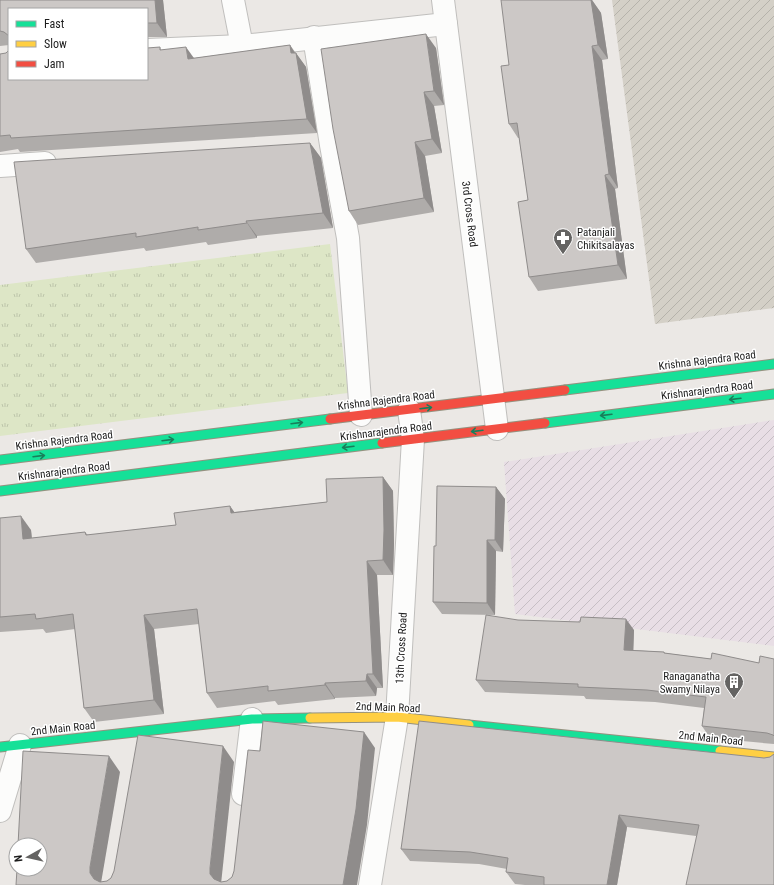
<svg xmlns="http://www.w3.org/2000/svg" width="774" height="885" font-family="'Roboto Condensed',sans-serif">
	<defs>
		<pattern id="industrial-furrows" width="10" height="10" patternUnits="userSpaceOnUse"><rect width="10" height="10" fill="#e8dee5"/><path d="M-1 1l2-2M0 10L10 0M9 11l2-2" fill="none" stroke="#c6bec4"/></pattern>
		<pattern id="construction-furrows" width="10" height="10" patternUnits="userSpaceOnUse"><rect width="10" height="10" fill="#d4d0c7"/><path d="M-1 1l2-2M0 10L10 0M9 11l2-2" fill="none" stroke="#b5b2aa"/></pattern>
		<pattern id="grass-tufts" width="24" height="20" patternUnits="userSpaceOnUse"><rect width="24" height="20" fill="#dde6c6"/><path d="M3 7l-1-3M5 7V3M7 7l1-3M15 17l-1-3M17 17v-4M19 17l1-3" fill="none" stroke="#bdc5aa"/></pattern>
	</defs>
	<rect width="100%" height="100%" fill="#ebe8e5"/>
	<!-- industrial -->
	<path fill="url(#industrial-furrows)" d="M774,420V646L515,614L504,462Z"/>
	<!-- construction -->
	<path fill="url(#construction-furrows)" d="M612,0H774V308L655,324Z"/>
	<!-- grass -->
	<path fill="url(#grass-tufts)" d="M330,244L348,393L0,436V285Z"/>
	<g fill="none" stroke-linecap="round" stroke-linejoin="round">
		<!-- street casing -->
		<g stroke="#c0bfbd" stroke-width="24">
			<g id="street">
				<path d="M233,0L242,46"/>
				<path d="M443,0L497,429"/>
				<path d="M314,37L331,145L348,238L361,415"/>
				<path d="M147,50L242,46L446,24"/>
				<path d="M0,166L45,163"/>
				<path d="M243,794L252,719"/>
				<path d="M0,811L20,745"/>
				<path d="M370,885L397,717L413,439L409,410"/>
			</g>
		</g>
		<!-- fast casing -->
		<g stroke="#94917f" stroke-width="11">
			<g id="fast">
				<path d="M565,390L774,364"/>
				<path d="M545,423L774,394"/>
				<path d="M0,460L330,419"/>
				<path d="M0,491L382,443"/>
				<path d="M469,725L720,751"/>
				<path d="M0,747L252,719L310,718"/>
			</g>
		</g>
		<!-- slow casing -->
		<g stroke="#94917f" stroke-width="11">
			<g id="slow">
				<path d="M310,718L397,717L469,725"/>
				<path d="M720,751L774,757"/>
			</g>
		</g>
		<!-- jam casing -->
		<g stroke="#94917f" stroke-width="11">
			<g id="jam">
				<path d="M330,419L565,390"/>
				<path d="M382,443L545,423"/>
			</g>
		</g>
		<!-- street -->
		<use href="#street" stroke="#fcfcfb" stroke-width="22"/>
		<!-- fast -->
		<use href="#fast" stroke="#16e098" stroke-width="9"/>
		<!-- slow -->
		<use href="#slow" stroke="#ffcf43" stroke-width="9"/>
		<!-- jam -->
		<use href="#jam" stroke="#f24e42" stroke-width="9"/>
	</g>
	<!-- wall -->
	<g fill="#afacaa">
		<path d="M0,0H163L167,37H147V9H9V45L0,46Z"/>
		<path d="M592,0L601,13L608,59L602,60L618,188L615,189L627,279L538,291L529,277L528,200L519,138H518L509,124Z"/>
		<path d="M290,45L306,67L317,133L20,152L18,149L0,152V54L9,79L160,47L161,50L195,58Z"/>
		<path d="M436,48L444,105L434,106L442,153L425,156L434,212L358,225L349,211Z"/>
		<path d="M310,143L321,158L333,228L257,236V238L208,245L206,242L146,251L144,248L36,263L26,249Z"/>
		<path d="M383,477L393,491L394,544L393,575H377L383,688H377L376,696L335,698V699L278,705L275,701L217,708L207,693L199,624L154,629L164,714L94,722L84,708L75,629L46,633L43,629L0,632V518L31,530L32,538L85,532L88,535L176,525L230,506L234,512L327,502Z"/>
		<path d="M496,487L505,499L503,552L496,551L495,615L442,614L433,602L436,546Z"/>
		<path d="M518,620L634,630L633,650L664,652L665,653L711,659L759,663L774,659V744L710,738L702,726L704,708L655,702L586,699L584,696L485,692L476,680Z"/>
		<path d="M770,757L696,836L627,827L617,885H525L515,884L506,872L507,869L479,864L410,861L401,849L764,758Z"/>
	</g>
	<!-- shaded-wall -->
	<g fill="#8f8c8b">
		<path d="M155,0H163L167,37L157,23Z"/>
		<path d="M585,0H592L601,13L608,59L598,45Z"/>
		<path d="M426,34L436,48L444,105L434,91Z"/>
		<path d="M290,45L296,55V53L306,67L317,133L307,119L291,53Z"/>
		<path d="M592,46L602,60L618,188L609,174Z"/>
		<path d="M186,47L196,61L188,59Z"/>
		<path d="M424,92L434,106L442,153L432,139Z"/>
		<path d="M415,142L425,156L434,212L424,198Z"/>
		<path d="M310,143L321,158L333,228L323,213Z"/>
		<path d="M605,175L615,189L627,279L618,265Z"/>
		<path d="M246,221L257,236V238L247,223Z"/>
		<path d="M383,477L393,491L394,544L393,575L383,560Z"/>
		<path d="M496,487L505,499L503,552L495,540Z"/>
		<path d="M230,506L240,520L231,513Z"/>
		<path d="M21,516L31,530L33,553L23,539Z"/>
		<path d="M487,540L496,551L495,615L487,603Z"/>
		<path d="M367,561L377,575L383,688L373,674Z"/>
		<path d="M144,615L154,629L164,714L154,700Z"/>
		<path d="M626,619L634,630L633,662L624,650Z"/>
		<path d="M367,674L377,688L376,696L366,681Z"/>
		<path d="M325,683L335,698V699L325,685Z"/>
		<path d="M364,732L375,748L367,825L357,885H343Z"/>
		<path d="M223,746L234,762L221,884L218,885L210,874V868Z"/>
		<path d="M109,756L120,772L101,883L98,885L90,873V867Z"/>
		<path d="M619,815L627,827L617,885H607Z"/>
	</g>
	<!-- building -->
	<g fill="#ccc8c6" stroke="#8f8c8b">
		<path d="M0,0H155L157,23H147V9H9V36L4,32L0,31Z"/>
		<path d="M501,0H591L598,45L592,46L609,174L605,175L618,265L529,277L518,202L528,200L517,123L509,124L501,66L509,65Z"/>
		<path d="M426,34L434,91L424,92L432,139L415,142L424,198L349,211L333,129L321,49Z"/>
		<path d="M290,45L291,53H296L307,119L11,138L10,135L0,136V54L6,53L9,50V79H147V48L160,47V50L186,47L188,59Z"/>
		<path d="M310,143L323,213L246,221L247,223L198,230V227L136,237V233L26,249L14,162Z"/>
		<path d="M383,477L384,530L383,560L367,561L373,674H367L366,681L325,683V685L268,691V686L207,693L197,609L144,615L154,700L84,708L73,614L36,619L35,614L0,617V518L21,516L23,539L85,532L86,535L176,525L174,513L230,506L231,513L327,502L326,479Z"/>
		<path d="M437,486L496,487L495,540H487V603L433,602L434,546H436Z"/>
		<path d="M486,615L518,620L580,622L581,617L626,619L624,650L664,652V653L711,659L712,653L759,663L760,656L774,659V736L773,735L767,733L702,726L706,697L647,690L578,687V684L476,680Z"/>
		<path d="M263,721L364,732L356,809L343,885H16L17,869H40V845H18L23,751L109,756L90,867V873L94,879L100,882L107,881L111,878L114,871L138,735L223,746L210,868V874L214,879L221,882L227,881L232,877L234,871L248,750L260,751Z"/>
		<path d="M419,721L764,758L770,757L774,754V885H686L699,825L619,815L607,885H544V877L506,872L508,858L470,852L401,849Z"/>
	</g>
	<!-- one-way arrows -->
	<defs><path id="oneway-shaft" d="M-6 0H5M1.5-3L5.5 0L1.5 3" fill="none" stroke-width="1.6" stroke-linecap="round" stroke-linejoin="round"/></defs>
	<g stroke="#197e5a">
		<use href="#oneway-shaft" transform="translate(735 399) rotate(173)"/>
		<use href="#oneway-shaft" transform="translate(426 408) rotate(-7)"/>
		<use href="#oneway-shaft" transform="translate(606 415) rotate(173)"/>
		<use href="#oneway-shaft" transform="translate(297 423) rotate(-7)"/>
		<use href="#oneway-shaft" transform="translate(477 431) rotate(173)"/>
		<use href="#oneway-shaft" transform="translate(168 440) rotate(-7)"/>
		<use href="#oneway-shaft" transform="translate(348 447) rotate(173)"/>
		<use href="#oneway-shaft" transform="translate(39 456) rotate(-7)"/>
	</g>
	<!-- icons -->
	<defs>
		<g id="pharmacy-pin" transform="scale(1)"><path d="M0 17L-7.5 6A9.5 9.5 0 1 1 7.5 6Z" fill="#646362" stroke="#fff"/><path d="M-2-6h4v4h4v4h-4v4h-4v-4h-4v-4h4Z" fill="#fff"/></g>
		<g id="building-pin" transform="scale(1)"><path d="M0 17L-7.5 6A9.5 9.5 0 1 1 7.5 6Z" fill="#646362" stroke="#fff"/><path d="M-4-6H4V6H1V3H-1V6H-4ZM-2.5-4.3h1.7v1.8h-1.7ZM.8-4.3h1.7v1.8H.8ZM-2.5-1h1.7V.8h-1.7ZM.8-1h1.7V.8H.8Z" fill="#fff"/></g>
	</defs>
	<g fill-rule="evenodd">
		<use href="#pharmacy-pin" x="563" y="238"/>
		<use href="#building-pin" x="734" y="682"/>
	</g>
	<g text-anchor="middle" stroke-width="3" stroke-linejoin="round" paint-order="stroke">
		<!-- street labels -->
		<g font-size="11" fill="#1c1c1c" stroke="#fff">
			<text transform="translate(470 214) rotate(83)" y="4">3rd Cross Road</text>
			<text transform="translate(707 360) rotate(-7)" y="4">Krishna Rajendra Road</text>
			<text transform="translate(707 390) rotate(-7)" y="4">Krishnarajendra Road</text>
			<text transform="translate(386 400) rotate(-7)" y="4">Krishna Rajendra Road</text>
			<text transform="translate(386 431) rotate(-7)" y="4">Krishnarajendra Road</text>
			<text transform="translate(64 440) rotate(-7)" y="4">Krishna Rajendra Road</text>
			<text transform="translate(64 471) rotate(-7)" y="4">Krishnarajendra Road</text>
			<text transform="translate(401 648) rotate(-87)" y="4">13th Cross Road</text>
			<text transform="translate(388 707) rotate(2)" y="4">2nd Main Road</text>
			<text transform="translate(63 728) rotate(-6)" y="4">2nd Main Road</text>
			<text transform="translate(711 738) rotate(6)" y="4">2nd Main Road</text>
		</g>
		<!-- poi labels -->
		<g font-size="11" fill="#1c1c1c" stroke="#fff" text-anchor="start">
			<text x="577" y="236">Patanjali<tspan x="577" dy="13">Chikitsalayas</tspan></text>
			<text x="720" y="680" text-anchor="end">Ranaganatha<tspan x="720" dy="13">Swamy Nilaya</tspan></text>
		</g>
	</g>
	<!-- legend -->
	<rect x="8" y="8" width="140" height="72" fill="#ffffff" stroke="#a4a4a4"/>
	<rect x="16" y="21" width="20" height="6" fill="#16e098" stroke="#a4a4a4"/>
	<text x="44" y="28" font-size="12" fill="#1c1c1c">Fast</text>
	<rect x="16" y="41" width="20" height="6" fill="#ffcf43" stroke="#a4a4a4"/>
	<text x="44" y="48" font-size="12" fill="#1c1c1c">Slow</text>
	<rect x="16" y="61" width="20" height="6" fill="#f24e42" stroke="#a4a4a4"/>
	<text x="44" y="68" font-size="12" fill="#1c1c1c">Jam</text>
	<!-- north arrow -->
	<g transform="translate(28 857) rotate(262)"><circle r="19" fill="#ffffff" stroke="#a4a4a4"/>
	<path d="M0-3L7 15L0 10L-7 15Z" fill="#646362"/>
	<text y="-6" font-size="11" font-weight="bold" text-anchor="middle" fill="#1c1c1c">N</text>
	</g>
</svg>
